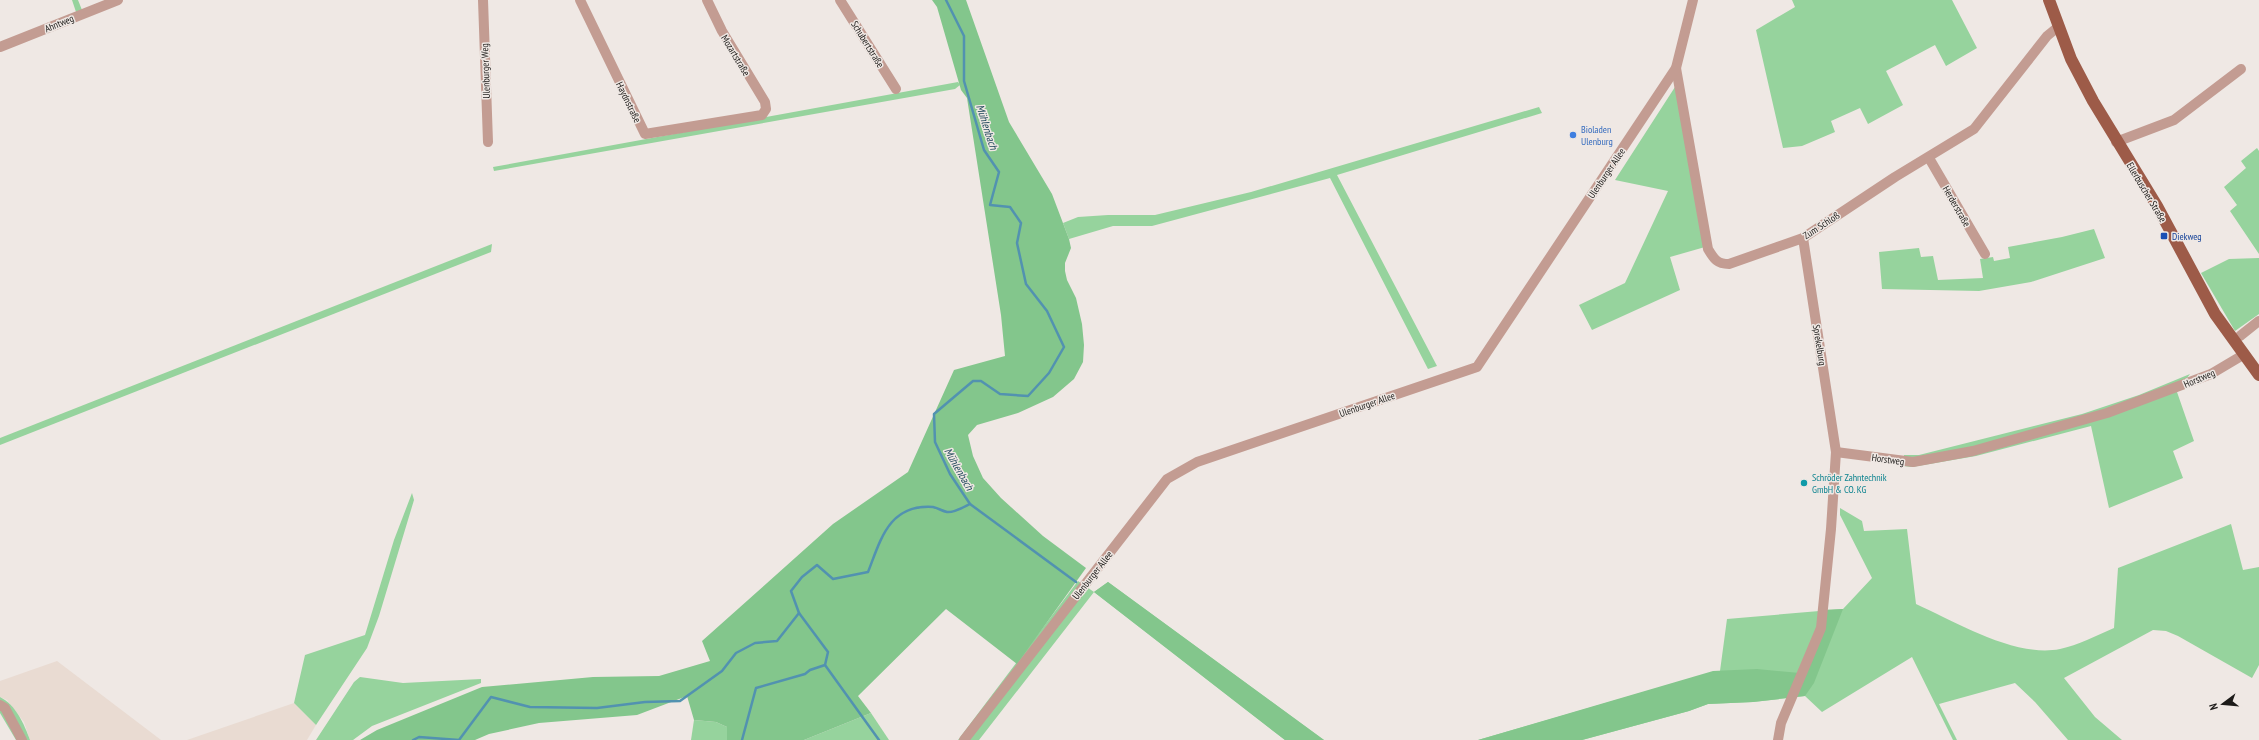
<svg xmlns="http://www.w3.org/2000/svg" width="2259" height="740" font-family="'PT Sans Narrow',sans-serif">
	<rect width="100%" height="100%" fill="#efe8e4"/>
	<!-- built -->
	<g fill="#e9dbd2">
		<path d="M57,661L161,740H30L24,722L7,700L0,697V681Z"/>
		<path d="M294,703L316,725L307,740H187Z"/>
	</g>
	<!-- green -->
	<g fill="#96d39d">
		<path d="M72,0H78L82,10L76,12Z"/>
		<path d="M1792,0H1952L1977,48L1946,66L1935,45L1886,71L1903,105L1868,124L1860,108L1831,121L1835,132L1802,146L1783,148L1756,30L1795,7Z"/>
		<path d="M958,82L960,85L955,89L494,171L493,167Z"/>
		<path d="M1675,87L1705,247L1670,257L1680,290L1592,330L1579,305L1625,283L1668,191L1615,180Z"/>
		<path d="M1539,107L1542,113L1337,175L1437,366L1428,369L1330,178L1152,226H1113L1069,239L1063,223L1078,217L1108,215H1155L1251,192Z"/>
		<path d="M2257,148L2259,151V254L2230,211L2237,205L2224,187L2246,168L2241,161Z"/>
		<path d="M2094,229L2105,258L2031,282L1979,291L1882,289L1879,252L1919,248L1921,257L1933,256L1938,280L1983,278L1980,259L1993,257L1994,261L2010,258L2008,247L2062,237Z"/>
		<path d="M492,244L491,252L0,445V438Z"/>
		<path d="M2259,258V314L2235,331L2201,273L2229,259Z"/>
		<path d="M2190,374L2177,392L2194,441L2173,451L2183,478L2109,508L2091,426L1976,456L1912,467L1903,466L1904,455H1919L2082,414L2139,395Z"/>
		<path d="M412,493L414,500L379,616L367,648L316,725L294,703L305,655L365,635L394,540Z"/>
		<path d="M1840,508L1862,521L1864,531L1907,529L1916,604C1956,622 2015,658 2060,649C2078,645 2096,636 2114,628L2118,568L2231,524L2243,570L2259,567V665L2252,678L2178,636L2166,631L2153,630L2064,678L2095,717L2122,740H2068L2035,702L2015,683L1939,704L1957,740H1953L1912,657L1822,712L1805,696L1753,702L1708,704L1689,711L1582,740H1478L1713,672L1720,671L1727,619L1843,609L1872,578L1840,515Z"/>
		<path d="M1078,581L1094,592L1108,582L1324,740H1285L1094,592L979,740H958Z"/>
		<path d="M360,677L403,683L481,679V683L372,726L353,740H316L354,682Z"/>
		<path d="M0,697C16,705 24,724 30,740H16L0,713Z"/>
		<path d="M871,713L889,740H804Z"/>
		<path d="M694,720L716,722L727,727V740H691Z"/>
	</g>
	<!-- forest -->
	<g fill="#83c68c">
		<path d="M932,0H966L1009,122L1052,194L1069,239L1071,248L1065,263V271L1067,280L1076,298L1082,324L1084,345L1083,362L1074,379L1053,397L1018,413L977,425L968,435L973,456L983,478L1001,498L1043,536L1086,568L1017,664L946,609L858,696L871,713L804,740H727V727L716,722L694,720L687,696L637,715L539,723L489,734L475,740H360L377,730L482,687L593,677L659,676L710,661L702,641L833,524L908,472L954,370L1005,356L1001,315L967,98L961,90L937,7Z"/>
		<path d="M1108,582L1324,740H1285L1094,592Z"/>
		<path d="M1843,609L1814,683L1805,696L1753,702L1708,704L1689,711L1582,740H1478L1713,671L1757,669L1800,673L1817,629L1820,610Z"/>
	</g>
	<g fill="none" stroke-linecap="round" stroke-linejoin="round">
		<!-- stream -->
		<g stroke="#5292b0" stroke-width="2.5">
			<path d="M970,504L1076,582"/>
			<path d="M825,665L879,740"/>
			<path d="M413,740L419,737L459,740L491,697L530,707L597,708L645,702L680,701L722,671L736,653L755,643L777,641L799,613"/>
			<path d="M742,740L756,688L805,674L810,670L825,665L828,652L799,613L791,591L802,577L817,565L833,579L868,572C881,539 889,504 933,507C938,508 942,511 947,512C954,513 964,507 970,504L950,474L935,442L934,414L973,381H981L1000,394L1028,396L1049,373L1064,347L1047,311L1026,284L1017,243L1021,223L1010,207L990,205L999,172L984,150L964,81V36L946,0"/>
		</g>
		<!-- minor -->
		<g stroke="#c39c92" stroke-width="10">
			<path d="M483,0L488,142"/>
			<path d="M580,0L645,134L762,115L766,109L765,102L722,31L707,0"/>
			<path d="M840,0L896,89"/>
			<path d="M0,47L118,0"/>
			<path d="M1676,68L1708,249C1714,259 1717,264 1729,264L1803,238L1895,177L1974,129L2047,36L2058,27"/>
			<path d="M2116,142L2174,120L2241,69"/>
			<path d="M1929,158L1985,254"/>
			<path d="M2240,336L2259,321"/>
			<path d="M1836,452L1913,462L1973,451L2107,413L2211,374L2243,355"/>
			<path d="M0,705L5,708L22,740"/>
			<path d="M964,740L1167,479L1197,462L1477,367L1676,68L1693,0"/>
			<path d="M1778,740L1781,723L1821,628L1831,529L1836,452L1803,238"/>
		</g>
		<!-- major -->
		<path stroke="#9d5b48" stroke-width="12" d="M2049,0L2071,59L2093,101L2157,206L2215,314L2259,375"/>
	</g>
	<!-- markers -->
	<circle fill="#3f7fe0" stroke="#efe8e4" stroke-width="1.5" cx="1573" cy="135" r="4"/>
	<rect fill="#1a4fb4" stroke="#efe8e4" stroke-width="1.5" x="2160" y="232" width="8" height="8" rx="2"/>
	<circle fill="#0f9aa8" stroke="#efe8e4" stroke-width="1.5" cx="1804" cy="483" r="4"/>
	<g text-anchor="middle" stroke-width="3" stroke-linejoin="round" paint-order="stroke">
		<!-- street labels -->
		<g font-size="10" fill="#1d1b19" stroke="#efe8e4">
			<text transform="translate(59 23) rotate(-22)" y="4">Ahntweg</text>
			<text transform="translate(868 44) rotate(58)" y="4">Schubertstraße</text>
			<text transform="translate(736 55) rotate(59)" y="4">Mozartstraße</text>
			<text transform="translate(485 71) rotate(-92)" y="4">Ulenburger Weg</text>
			<text transform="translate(629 102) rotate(64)" y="4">Haydnstraße</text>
			<text transform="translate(1606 173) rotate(-56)" y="4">Ulenburger Allee</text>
			<text transform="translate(2147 192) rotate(59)" y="4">Ellerbuscher Straße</text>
			<text transform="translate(1957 206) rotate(60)" y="4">Herderstraße</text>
			<text transform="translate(1821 225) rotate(-33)" y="4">Zum Schloß</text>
			<text transform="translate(1820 345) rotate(81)" y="4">Sprekelburg</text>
			<text transform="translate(2199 378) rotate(-23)" y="4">Horstweg</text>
			<text transform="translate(1367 404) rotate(-19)" y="4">Ulenburger Allee</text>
			<text transform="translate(1888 459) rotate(8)" y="4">Horstweg</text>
			<text transform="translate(1092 575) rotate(-52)" y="4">Ulenburger Allee</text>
		</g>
		<!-- shop labels -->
		<g font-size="10" fill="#366cbe" stroke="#efe8e4" text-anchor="start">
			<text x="1581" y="133">Bioladen<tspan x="1581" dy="12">Ulenburg</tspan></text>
		</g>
		<!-- transit labels -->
		<g font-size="10" fill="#164399" stroke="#efe8e4" text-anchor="start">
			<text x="2172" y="240">Diekweg</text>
		</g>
		<!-- culture labels -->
		<g font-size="10" fill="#0d838f" stroke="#efe8e4" text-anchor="start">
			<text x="1812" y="481">Schröder Zahntechnik<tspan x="1812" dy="12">GmbH &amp; CO. KG</tspan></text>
		</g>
		<!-- water labels -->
		<g font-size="11" font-style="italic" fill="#234a5d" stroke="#efe8e4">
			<text transform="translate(987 127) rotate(72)" y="4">Mühlenbach</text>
			<text transform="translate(959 469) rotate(60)" y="4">Mühlenbach</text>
		</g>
	</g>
	<!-- north arrow -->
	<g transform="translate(2223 704) rotate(254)" stroke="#efe8e4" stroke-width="3" paint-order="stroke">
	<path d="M0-3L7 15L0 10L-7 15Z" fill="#1d1b19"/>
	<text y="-6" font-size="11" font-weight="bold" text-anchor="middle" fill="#1d1b19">N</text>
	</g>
</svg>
